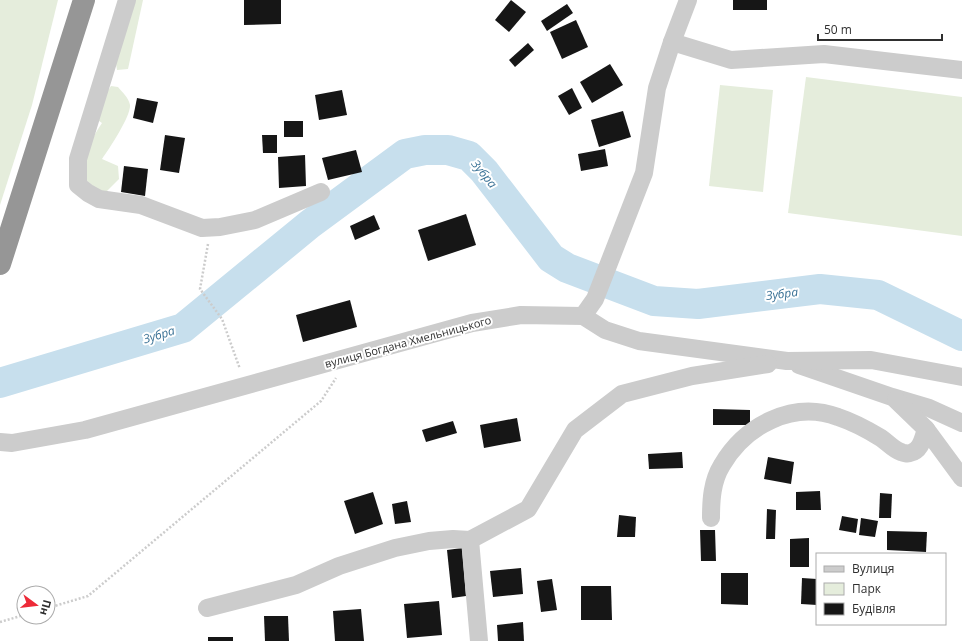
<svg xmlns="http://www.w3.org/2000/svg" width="962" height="641" font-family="'Open Sans',sans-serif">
	<rect width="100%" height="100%" fill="#fff"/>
	<!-- green -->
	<g fill="#e5eddc">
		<path d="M0,0H58L32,105L0,205Z"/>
		<path d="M131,0H143L128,69L117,70L115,58Z"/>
		<path d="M806,77L962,97V236L788,213Z"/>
		<path d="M720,85L773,90L763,192L709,186Z"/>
		<path d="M111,86L118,87C122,92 129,98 130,105C131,116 109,149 102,159L118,166L119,179L103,195L84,178C87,155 88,143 102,123L92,116Z"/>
	</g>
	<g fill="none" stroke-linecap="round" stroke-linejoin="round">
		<!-- river -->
		<path stroke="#c7dfed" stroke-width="30" d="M0,383L183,328L310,224L405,154L425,150H448L469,156L484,171L551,258L567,268L654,301L698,304L820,289L878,295L962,336"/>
	</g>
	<!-- building -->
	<g fill="#161616">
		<path d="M244,0H281V24L244,25Z"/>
		<path d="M511,0L526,12L509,32L495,20Z"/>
		<rect x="733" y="0" width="34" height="10"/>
		<path d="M567,4L573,13L547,31L541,21Z"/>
		<path d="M576,20L588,47L562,59L550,32Z"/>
		<path d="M528,43L534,50L515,67L509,60Z"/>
		<path d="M610,64L623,85L592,103L580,82Z"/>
		<path d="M572,88L582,108L569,115L558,96Z"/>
		<path d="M342,90L347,115L319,120L315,95Z"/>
		<path d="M137,98L158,102L153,123L133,118Z"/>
		<path d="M623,111L631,137L599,147L591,120Z"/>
		<rect x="284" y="121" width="19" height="16"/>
		<path d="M165,135L185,138L179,173L160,170Z"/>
		<path d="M262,135H277V153H263Z"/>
		<path d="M605,149L608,166L581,171L578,154Z"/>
		<path d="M356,150L362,172L328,180L322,158Z"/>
		<path d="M305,155L306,186L279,188L278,157Z"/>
		<path d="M124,166L148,169L145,196L121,192Z"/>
		<path d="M466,214L476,245L428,261L418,230Z"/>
		<path d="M374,215L380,229L355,240L350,226Z"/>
		<path d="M350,300L357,327L303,342L296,315Z"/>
		<path d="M713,409L750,410V425H713Z"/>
		<path d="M517,418L521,441L484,448L480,425Z"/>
		<path d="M453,421L457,433L426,442L422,430Z"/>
		<path d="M682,452L683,468L649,469L648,454Z"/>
		<path d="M768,457L794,462L791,484L764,479Z"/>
		<path d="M820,491L821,510H796V492Z"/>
		<path d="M373,492L383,524L355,534L344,501Z"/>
		<path d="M880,493L892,494L891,518H879Z"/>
		<path d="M407,501L411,522L395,524L392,504Z"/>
		<path d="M767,509L776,510L775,539H766Z"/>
		<path d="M619,515L636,517L635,537H617Z"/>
		<path d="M842,516L858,519L856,533L839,530Z"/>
		<path d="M861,518L878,521L875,537L859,535Z"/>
		<path d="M700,530H715L716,561H701Z"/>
		<path d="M887,531L927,532L926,552L887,550Z"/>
		<path d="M809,538V567H790V539Z"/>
		<path d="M462,548L466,596L452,598L447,550Z"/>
		<path d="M521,568L523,594L493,597L490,571Z"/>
		<path d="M721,573H748V605L721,604Z"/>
		<path d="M802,578L817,579V605L801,604Z"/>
		<path d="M552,579L557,610L541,612L537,581Z"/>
		<path d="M581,586H611L612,620H581Z"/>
		<path d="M439,601L442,635L407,638L404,604Z"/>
		<path d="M361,609L364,641H335L333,611Z"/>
		<path d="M264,616H288L289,641H265Z"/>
		<path d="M523,622L524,641H498L497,625Z"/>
		<rect x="208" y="637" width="25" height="4"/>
	</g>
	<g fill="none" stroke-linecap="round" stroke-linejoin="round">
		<!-- path -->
		<g stroke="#ccc" stroke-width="2.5" stroke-dasharray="2 2" stroke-linecap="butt">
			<path d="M208,244L200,289L222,319L240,369"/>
			<path d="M48,608L88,596L321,401L336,378"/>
			<path d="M0,622L24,615"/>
		</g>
		<!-- minor -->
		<g stroke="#ccc" stroke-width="18">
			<path d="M127,0L78,159V185L88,193L99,199L141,205L202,228L220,227L255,220L321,192"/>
			<path d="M672,42L731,60L824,54L962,70"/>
			<path d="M583,316L595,299L644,173L657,88L672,42L688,0"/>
			<path d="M799,365L892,397L929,408L962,423"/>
			<path d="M926,429L962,478"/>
			<path d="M0,442L12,443L85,430L472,323L521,315L583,316L605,330L639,341L787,361L871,360L962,377"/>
			<path d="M711,518C711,500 712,481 722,465C745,426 792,400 838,417C853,422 868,430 881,438C887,442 894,450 901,452C903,453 908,454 910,453C921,451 923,438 926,429L896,400"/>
			<path d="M207,608L296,585L339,566L395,548L429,541L453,539L470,540"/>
			<path d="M479,641L470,540L528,509L575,430L622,394L692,376L768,364"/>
		</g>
		<!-- highway -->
		<path stroke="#969696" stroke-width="22" d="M0,264L84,0"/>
	</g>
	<g text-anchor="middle" stroke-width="4" stroke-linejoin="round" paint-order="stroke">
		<!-- street labels -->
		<g font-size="11" fill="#2f2f2f" stroke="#fff">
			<text transform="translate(408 342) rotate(-15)" y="4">вулиця Богдана Хмельницького</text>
		</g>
		<!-- water labels -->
		<g font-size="12" font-style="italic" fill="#397195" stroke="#fff">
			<text transform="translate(484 174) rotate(51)" y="4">Зубра</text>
			<text transform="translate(782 294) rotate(-7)" y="4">Зубра</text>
			<text transform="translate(159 335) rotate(-17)" y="4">Зубра</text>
		</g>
	</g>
	<!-- legend -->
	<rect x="816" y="553" width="130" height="72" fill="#ffffff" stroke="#acacac"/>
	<rect x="824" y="566" width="20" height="6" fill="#cccccc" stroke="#acacac"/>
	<text x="852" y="573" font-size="12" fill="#2f2f2f">Вулиця</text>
	<rect x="824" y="583" width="20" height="12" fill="#e5eddc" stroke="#acacac"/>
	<text x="852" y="593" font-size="12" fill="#2f2f2f">Парк</text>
	<rect x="824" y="603" width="20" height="12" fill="#161616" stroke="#acacac"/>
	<text x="852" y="613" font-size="12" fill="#2f2f2f">Будівля</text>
	<!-- north arrow -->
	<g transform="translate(36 605) rotate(105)"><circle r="19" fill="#ffffff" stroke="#acacac"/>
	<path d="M0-3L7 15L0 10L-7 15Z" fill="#ed2a38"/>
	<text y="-6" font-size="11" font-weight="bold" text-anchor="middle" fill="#2f2f2f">Пн</text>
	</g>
	<!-- scale -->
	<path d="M818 34v6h124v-6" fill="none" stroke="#2f2f2f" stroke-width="2"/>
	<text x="824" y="34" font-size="12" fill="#2f2f2f" stroke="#ffffff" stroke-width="3" paint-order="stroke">50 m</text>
</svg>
